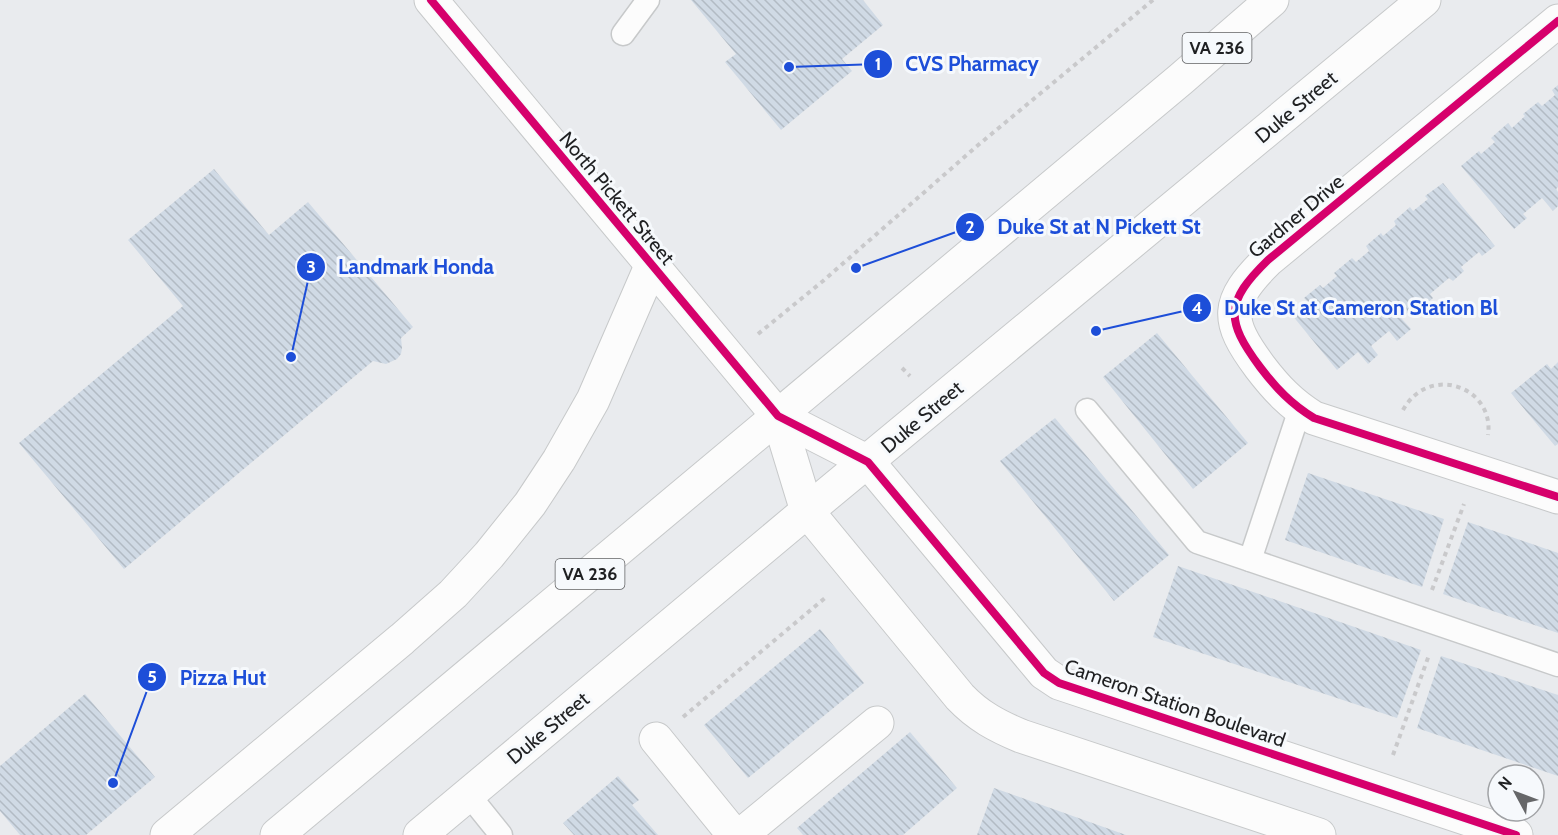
<svg xmlns="http://www.w3.org/2000/svg" width="1558" height="835" font-family="Cabin,sans-serif">
	<defs>
		<pattern id="building-back-hatch" width="6" height="6" patternUnits="userSpaceOnUse" patternTransform="scale(1.5)"><rect width="6" height="6" fill="#d0dae5"/><path d="M-1 5l2 2M0 0l6 6M5-1l2 2" fill="none" stroke="#b2bbc4"/></pattern>
	</defs>
	<rect width="100%" height="100%" fill="#e9ebee"/>
	<!-- building -->
	<g fill="url(#building-back-hatch)">
		<path d="M691,0H863L883,25L842,59L852,71L781,130L725,62L736,54Z"/>
		<path d="M1558,85V187L1556,189L1558,192V206L1553,211L1542,198L1523,214L1527,218L1514,229L1461,166L1479,151L1481,154L1495,142L1491,138L1508,123L1512,128L1525,116L1523,114L1538,102L1542,106L1555,95L1552,90Z"/>
		<path d="M214,169L269,235L308,202L413,327L401,338L402,348L401,354L397,359L386,364L373,361L124,569L19,443L183,306L128,240Z"/>
		<path d="M1443,183L1495,246L1482,256L1479,252L1461,267L1464,271L1453,281L1449,278L1430,294L1433,298L1423,307L1420,303L1401,318L1411,329L1397,341L1389,331L1371,346L1378,355L1368,364L1358,352L1337,370L1292,315L1308,302L1304,298L1320,285L1323,288L1337,276L1334,273L1352,258L1356,262L1369,251L1366,246L1381,233L1383,236L1396,225L1394,221L1410,207L1413,211L1428,199L1425,196Z"/>
		<path d="M1157,333L1248,443L1193,489L1103,377Z"/>
		<path d="M1558,362V444L1555,446L1511,393L1547,364L1551,369Z"/>
		<path d="M1055,418L1169,555L1114,601L1000,461Z"/>
		<path d="M1308,473L1444,519L1422,587L1285,540Z"/>
		<path d="M1468,522L1558,553V633L1443,594Z"/>
		<path d="M1178,566L1421,650L1397,718L1153,637Z"/>
		<path d="M820,629L864,683L748,778L704,725Z"/>
		<path d="M1441,656L1558,695V776L1417,728Z"/>
		<path d="M85,694L155,777L86,835H20L0,811V766Z"/>
		<path d="M910,732L957,788L903,835H803L797,828Z"/>
		<path d="M618,776L639,800L632,805L658,835H574L563,823Z"/>
		<path d="M994,788L1126,835H977Z"/>
	</g>
	<g fill="none" stroke-linecap="round" stroke-linejoin="round">
		<!-- lane casing -->
		<g stroke="#c7c9ca" stroke-width="25">
			<g id="lane">
				<path d="M623,34L648,0"/>
				<path d="M1087,410L1197,542L1558,665"/>
				<path d="M1250,560L1300,409"/>
				<path d="M468,794L501,835"/>
			</g>
		</g>
		<!-- street casing -->
		<g stroke="#c7c9ca" stroke-width="35">
			<g id="street">
				<path d="M1558,21L1268,260C1225,302 1225,320 1260,367C1276,388 1291,404 1314,418L1558,497"/>
				<path d="M656,739L734,835"/>
				<path d="M167,835L402,639L453,594L489,555L530,504L559,460L593,400L652,264"/>
				<path d="M741,835L877,723"/>
			</g>
		</g>
		<!-- secondary casing -->
		<g stroke="#c7c9ca" stroke-width="35">
			<g id="secondary">
				<path d="M431,0L778,416L868,462L1044,673L1059,683L1516,835"/>
				<path d="M778,416L807,511L960,697C978,716 997,726 1021,736L1319,835"/>
			</g>
		</g>
		<!-- primary casing -->
		<g stroke="#c7c9ca" stroke-width="35">
			<g id="primary">
				<path d="M277,835L1181,79L1272,0"/>
				<path d="M420,835L807,511L1424,0"/>
			</g>
		</g>
		<!-- path -->
		<g stroke="#c9c9cb" stroke-width="4" stroke-dasharray="4.5 4.5" stroke-linecap="butt">
			<path d="M758,334L823,281L977,146L1153,0"/>
			<path d="M902,368L910,376"/>
			<path d="M1403,410C1429,363 1495,387 1488,435"/>
			<path d="M1432,590L1464,504"/>
			<path d="M683,717L825,598"/>
			<path d="M1393,755L1429,655"/>
		</g>
		<!-- lane -->
		<use href="#lane" stroke="#fcfcfc" stroke-width="22"/>
		<!-- street -->
		<use href="#street" stroke="#fcfcfc" stroke-width="33"/>
		<!-- secondary -->
		<use href="#secondary" stroke="#fcfcfc" stroke-width="33"/>
		<!-- primary -->
		<use href="#primary" stroke="#fcfcfc" stroke-width="33"/>
		<!-- cycleway casing -->
		<g stroke="#f6f9fc" stroke-width="11">
			<g id="cycleway">
				<path d="M431,0L778,416L868,462L1044,673L1059,683L1516,835"/>
				<path d="M1558,21L1268,260C1225,302 1225,320 1260,367C1276,388 1291,404 1314,418L1558,497"/>
			</g>
		</g>
		<!-- cycleway -->
		<use href="#cycleway" stroke="#d6006c" stroke-width="8"/>
	</g>
	<g text-anchor="middle" stroke-width="6" stroke-linejoin="round" paint-order="stroke">
		<!-- shield labels -->
		<g fill="#f6f9fc" stroke="#606163" stroke-width="1.5">
			<rect x="1182.5" y="33" width="69" height="30" rx="4.5"/>
			<rect x="555.5" y="559" width="69" height="30" rx="4.5"/>
		</g>
		<g font-size="18" font-weight="bold" fill="#1f2022">
			<text x="1217" y="54">VA 236</text>
			<text x="590" y="580">VA 236</text>
		</g>
		<!-- street labels -->
		<g font-size="20" fill="#1f2022" stroke="#f6f9fc">
			<text transform="translate(1296 107) rotate(-40)" y="7">Duke Street</text>
			<text transform="translate(617 198) rotate(50)" y="7">North Pickett Street</text>
			<text transform="translate(1296 216) rotate(-40)" y="7">Gardner Drive</text>
			<text transform="translate(922 417) rotate(-40)" y="7">Duke Street</text>
			<text transform="translate(1175 703) rotate(19)" y="7">Cameron Station Boulevard</text>
			<text transform="translate(548 728) rotate(-40)" y="7">Duke Street</text>
		</g>
	</g>
	<!-- callouts -->
	<path fill="none" stroke="#1d4ed8" stroke-width="2" d="M789 67L878 64M856 268L970 227M291 357L311 267M1096 331L1197 308M113 783L152 677"/>
	<g fill="#1d4ed8" stroke="#f6f9fc" stroke-width="2">
		<circle cx="789" cy="67" r="6"/>
		<circle cx="856" cy="268" r="6"/>
		<circle cx="291" cy="357" r="6"/>
		<circle cx="1096" cy="331" r="6"/>
		<circle cx="113" cy="783" r="6"/>
		<circle cx="878" cy="64" r="15"/>
		<circle cx="970" cy="227" r="15"/>
		<circle cx="311" cy="267" r="15"/>
		<circle cx="1197" cy="308" r="15"/>
		<circle cx="152" cy="677" r="15"/>
	</g>
	<g font-size="18" text-anchor="middle" font-weight="bold" fill="#fff">
		<text x="878" y="70">1</text>
		<text x="970" y="233">2</text>
		<text x="311" y="273">3</text>
		<text x="1197" y="314">4</text>
		<text x="152" y="683">5</text>
	</g>
	<g font-size="21" text-anchor="middle" font-weight="bold" fill="#1d4ed8" stroke="#f6f9fc" stroke-width="6" stroke-linejoin="round" paint-order="stroke">
		<text x="972" y="71">CVS Pharmacy</text>
		<text x="1099" y="234">Duke St at N Pickett St</text>
		<text x="416" y="274">Landmark Honda</text>
		<text x="1361" y="315">Duke St at Cameron Station Bl</text>
		<text x="223" y="685">Pizza Hut</text>
	</g>
	<!-- north arrow -->
	<g transform="translate(1516 793) rotate(311)"><circle r="28" fill="#f6f9fc" stroke="#a0a2a5" stroke-width="1.5"/>
	<path d="M0-4.5L10 22L0 15L-10 22Z" fill="#666769"/>
	<text y="-9" font-size="16" font-weight="bold" text-anchor="middle" fill="#1f2022">N</text>
	</g>
</svg>
